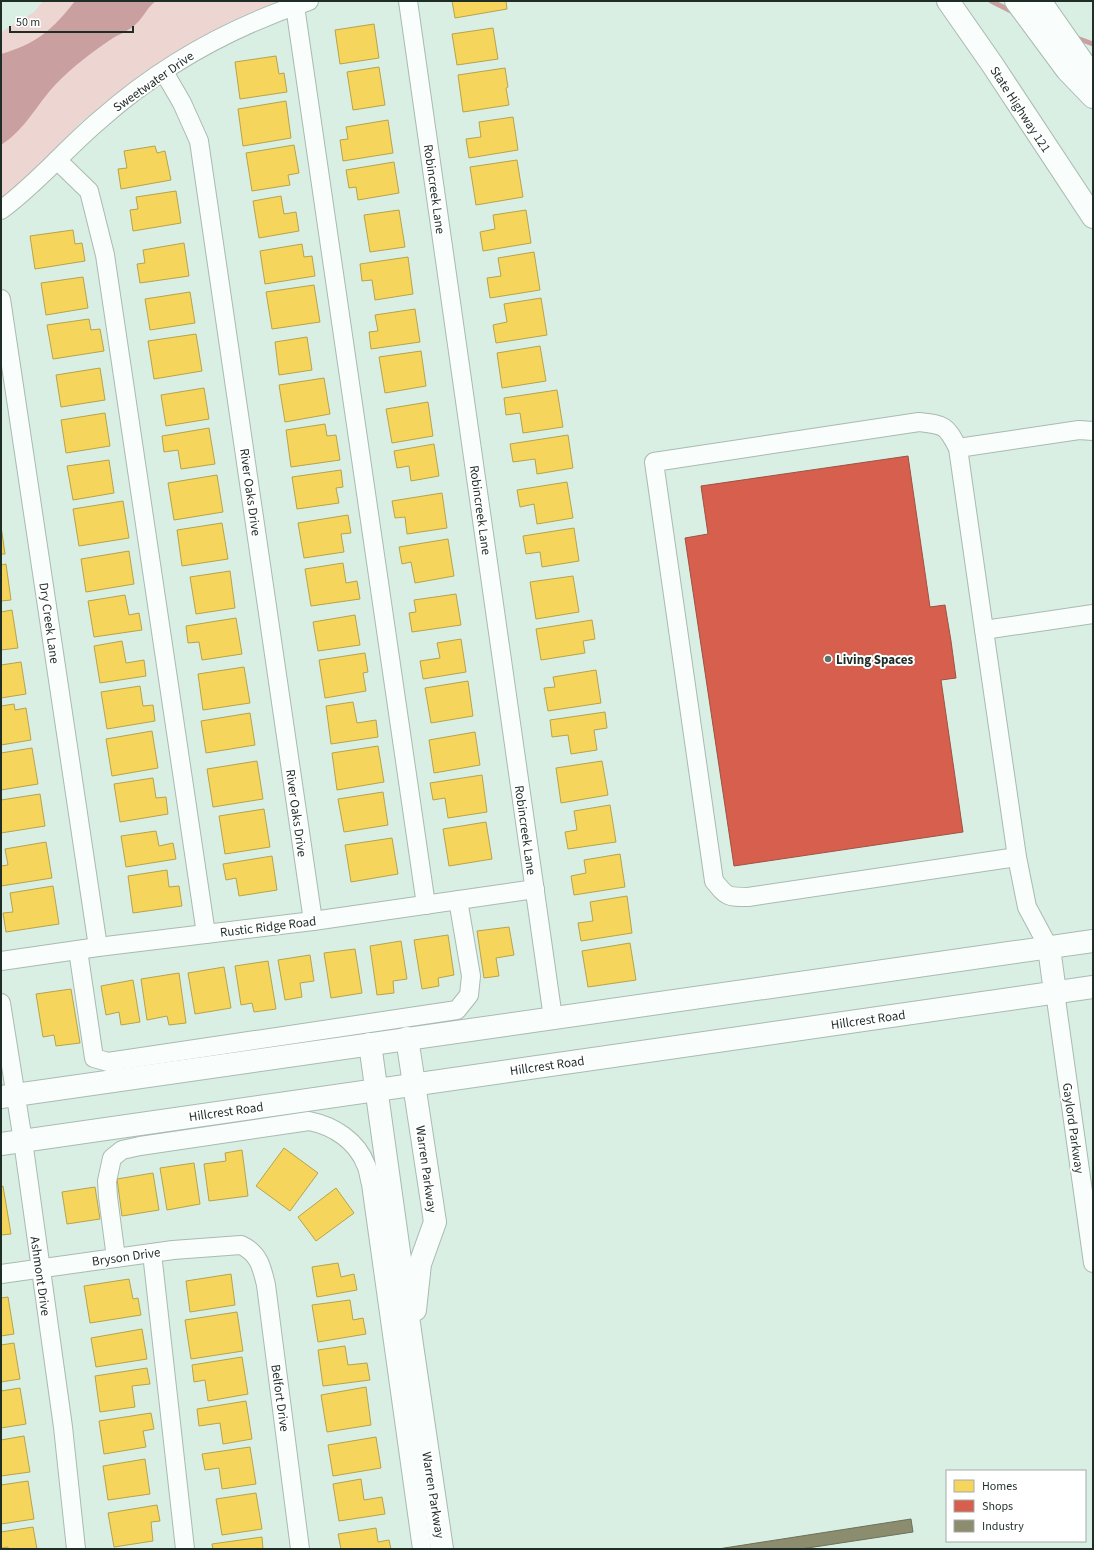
<svg xmlns="http://www.w3.org/2000/svg" width="1094" height="1550" font-family="'Source Sans 3',sans-serif">
	<rect width="100%" height="100%" fill="#d9efe4"/>
	<!-- green -->
	<path fill="#edd6d2" d="M43,1H278L231,21L170,55L127,85L80,123L32,173L1,200V32L34,12Z"/>
	<!-- water -->
	<path fill="#ca9f9f" d="M75,1H156C147,7 144,17 136,24C130,30 120,34 113,38C95,50 71,68 56,84C37,104 25,130 1,145V54C38,43 52,30 75,1Z"/>
	<!-- homes -->
	<g fill="#f6d55c" stroke="#b6a34c">
		<path d="M452,1H506L507,9L455,18Z"/>
		<path d="M374,24L379,58L340,64L335,30Z"/>
		<path d="M493,28L498,59L457,65L452,34Z"/>
		<path d="M276,56L279,74L284,73L287,92L240,99L235,62Z"/>
		<path d="M379,67L385,105L353,110L347,72Z"/>
		<path d="M505,68L508,87L506,88L509,105L463,112L458,75Z"/>
		<path d="M286,101L291,138L243,146L238,109Z"/>
		<path d="M513,117L518,150L469,158L466,139L481,137L479,122Z"/>
		<path d="M388,120L393,153L343,161L340,140L348,139L346,127Z"/>
		<path d="M294,145L299,173L288,175L290,185L252,191L246,153Z"/>
		<path d="M155,146L157,153L165,151L171,180L121,189L118,169L127,168L124,151Z"/>
		<path d="M517,160L523,197L476,205L470,167Z"/>
		<path d="M394,162L399,193L358,200L356,187L349,188L346,170Z"/>
		<path d="M176,191L181,223L133,231L130,210L138,209L136,197Z"/>
		<path d="M281,196L284,214L296,212L299,231L259,238L253,201Z"/>
		<path d="M399,210L405,247L370,252L364,215Z"/>
		<path d="M526,210L531,243L483,251L480,232L495,229L493,215Z"/>
		<path d="M73,230L75,244L82,243L85,261L35,269L30,236Z"/>
		<path d="M184,243L189,276L140,283L137,264L145,263L143,250Z"/>
		<path d="M302,244L304,257L312,256L315,276L265,284L260,251Z"/>
		<path d="M534,252L540,290L490,298L487,278L501,276L498,258Z"/>
		<path d="M408,257L413,294L375,300L372,280L362,281L360,264Z"/>
		<path d="M83,277L88,308L46,315L41,283Z"/>
		<path d="M314,285L320,322L272,329L266,292Z"/>
		<path d="M190,292L195,323L150,330L145,299Z"/>
		<path d="M541,298L547,335L496,343L493,325L507,322L504,304Z"/>
		<path d="M415,309L420,342L371,349L369,332L378,331L375,315Z"/>
		<path d="M89,319L91,330L100,329L104,351L53,359L47,325Z"/>
		<path d="M196,334L202,371L154,379L148,341Z"/>
		<path d="M307,337L312,370L279,375L275,342Z"/>
		<path d="M540,346L546,381L502,388L497,353Z"/>
		<path d="M421,351L426,386L385,393L379,357Z"/>
		<path d="M100,368L105,400L61,407L56,375Z"/>
		<path d="M324,378L330,414L285,422L279,385Z"/>
		<path d="M204,388L209,419L166,426L161,395Z"/>
		<path d="M557,390L563,427L523,433L520,413L506,415L504,398Z"/>
		<path d="M428,402L433,436L392,443L386,409Z"/>
		<path d="M105,413L110,446L66,453L61,420Z"/>
		<path d="M325,424L327,436L336,435L340,460L291,467L286,430Z"/>
		<path d="M209,428L215,464L181,469L178,450L164,452L162,436Z"/>
		<path d="M568,435L573,468L537,474L535,459L513,462L510,444Z"/>
		<path d="M434,444L439,476L411,481L409,466L397,468L394,451Z"/>
		<path d="M109,460L114,493L73,500L67,466Z"/>
		<path d="M341,470L343,487L336,488L339,503L297,509L292,477Z"/>
		<path d="M217,475L223,512L174,520L168,483Z"/>
		<path d="M567,482L573,518L537,524L534,504L520,507L517,490Z"/>
		<path d="M442,493L447,528L407,534L405,517L395,518L392,501Z"/>
		<path d="M123,501L129,538L79,546L73,509Z"/>
		<path d="M348,515L351,533L341,534L344,552L304,558L298,523Z"/>
		<path d="M222,523L228,559L182,566L177,530Z"/>
		<path d="M1,526L5,554H1Z"/>
		<path d="M574,528L579,561L542,567L540,552L526,554L523,536Z"/>
		<path d="M448,539L454,576L415,583L411,562L402,564L399,547Z"/>
		<path d="M129,551L134,584L86,592L81,559Z"/>
		<path d="M343,563L346,583L357,581L360,599L311,606L305,569Z"/>
		<path d="M6,564L11,600L1,601V565Z"/>
		<path d="M230,571L235,608L196,614L190,577Z"/>
		<path d="M573,576L579,612L536,619L530,582Z"/>
		<path d="M456,594L461,625L412,632L409,613L416,612L414,600Z"/>
		<path d="M125,595L129,615L139,613L142,630L94,637L88,601Z"/>
		<path d="M12,610L18,648L1,650V612Z"/>
		<path d="M355,615L360,645L318,651L313,622Z"/>
		<path d="M236,618L242,654L202,660L199,642L188,643L186,626Z"/>
		<path d="M592,620L595,639L583,641L585,653L541,660L536,629Z"/>
		<path d="M461,639L466,672L423,679L420,661L440,658L437,643Z"/>
		<path d="M122,641L126,663L144,660L146,676L100,683L94,646Z"/>
		<path d="M365,653L368,672L363,673L366,691L325,698L319,660Z"/>
		<path d="M21,662L26,694L1,698V665Z"/>
		<path d="M244,667L250,703L203,710L198,674Z"/>
		<path d="M596,670L601,703L548,711L544,688L555,687L553,677Z"/>
		<path d="M468,681L473,716L431,723L425,688Z"/>
		<path d="M140,686L143,706L153,705L155,721L107,729L101,692Z"/>
		<path d="M353,702L357,723L376,720L378,737L331,744L326,706Z"/>
		<path d="M14,704L15,710L26,708L31,740L1,745V706Z"/>
		<path d="M605,712L607,728L594,730L597,750L571,754L568,735L552,737L550,720Z"/>
		<path d="M250,713L255,745L206,753L201,721Z"/>
		<path d="M152,731L158,768L112,776L106,739Z"/>
		<path d="M475,732L480,765L434,773L429,740Z"/>
		<path d="M378,746L384,782L337,790L332,753Z"/>
		<path d="M32,748L38,784L1,790V753Z"/>
		<path d="M257,761L263,799L213,807L207,769Z"/>
		<path d="M602,761L608,795L561,803L556,768Z"/>
		<path d="M482,775L487,812L448,818L445,798L433,800L430,783Z"/>
		<path d="M153,778L156,798L166,797L168,814L120,822L114,784Z"/>
		<path d="M383,792L388,825L344,832L338,799Z"/>
		<path d="M40,794L45,826L1,833V800Z"/>
		<path d="M610,805L616,842L568,849L565,832L577,830L574,811Z"/>
		<path d="M264,809L270,847L225,854L219,816Z"/>
		<path d="M486,822L492,859L449,866L443,829Z"/>
		<path d="M156,831L159,846L173,843L176,859L126,867L121,836Z"/>
		<path d="M392,838L398,874L351,882L345,845Z"/>
		<path d="M46,842L52,878L1,886V866L8,865L5,849Z"/>
		<path d="M620,854L625,887L574,895L571,876L586,873L584,860Z"/>
		<path d="M272,856L277,890L239,896L236,878L226,880L223,864Z"/>
		<path d="M167,870L169,887L179,886L182,906L133,913L128,876Z"/>
		<path d="M53,886L59,924L6,932L3,913L13,912L10,893Z"/>
		<path d="M627,896L632,933L581,941L578,923L593,921L590,902Z"/>
		<path d="M509,927L514,955L496,958L499,976L484,978L477,931Z"/>
		<path d="M448,935L454,975L438,978L439,986L422,989L414,940Z"/>
		<path d="M401,941L407,979L393,981L394,993L377,995L370,946Z"/>
		<path d="M630,943L636,980L588,987L582,951Z"/>
		<path d="M355,949L362,993L331,998L324,953Z"/>
		<path d="M310,955L314,981L300,983L302,997L285,1000L278,960Z"/>
		<path d="M268,961L276,1009L254,1012L252,1003L241,1005L235,966Z"/>
		<path d="M224,967L231,1008L195,1014L188,973Z"/>
		<path d="M179,973L186,1023L169,1025L167,1016L147,1020L141,979Z"/>
		<path d="M133,980L140,1022L121,1025L119,1012L106,1015L101,986Z"/>
		<path d="M71,989L80,1043L56,1046L54,1035L43,1037L36,994Z"/>
		<path d="M284,1148L318,1173L290,1211L256,1186Z"/>
		<path d="M242,1150L248,1196L209,1201L204,1164L226,1161L225,1153Z"/>
		<path d="M194,1163L200,1204L167,1210L160,1168Z"/>
		<path d="M153,1173L159,1210L122,1216L117,1179Z"/>
		<path d="M3,1186L11,1234L1,1235V1187Z"/>
		<path d="M95,1187L100,1219L67,1224L62,1192Z"/>
		<path d="M336,1188L354,1213L316,1241L298,1217Z"/>
		<path d="M338,1263L341,1277L354,1274L357,1290L317,1297L312,1267Z"/>
		<path d="M231,1274L235,1305L190,1312L186,1281Z"/>
		<path d="M129,1279L133,1299L138,1298L141,1315L90,1323L84,1286Z"/>
		<path d="M8,1297L14,1334L1,1336V1298Z"/>
		<path d="M350,1300L353,1320L363,1318L366,1334L318,1342L312,1305Z"/>
		<path d="M237,1312L243,1351L191,1359L185,1320Z"/>
		<path d="M142,1329L147,1359L96,1367L91,1338Z"/>
		<path d="M14,1343L20,1379L1,1382V1345Z"/>
		<path d="M345,1346L348,1365L367,1363L370,1380L323,1386L318,1350Z"/>
		<path d="M242,1357L248,1394L208,1401L205,1380L194,1382L192,1365Z"/>
		<path d="M147,1368L150,1384L132,1386L135,1407L100,1412L95,1376Z"/>
		<path d="M366,1387L371,1425L327,1432L321,1395Z"/>
		<path d="M20,1388L26,1424L1,1428V1391Z"/>
		<path d="M246,1401L252,1439L223,1444L220,1423L199,1426L197,1409Z"/>
		<path d="M151,1413L154,1429L143,1431L146,1447L104,1454L99,1421Z"/>
		<path d="M24,1436L30,1472L1,1476V1440Z"/>
		<path d="M376,1437L381,1468L333,1476L328,1445Z"/>
		<path d="M250,1447L256,1484L222,1489L219,1468L205,1470L202,1454Z"/>
		<path d="M145,1459L150,1494L108,1500L103,1466Z"/>
		<path d="M361,1479L364,1500L382,1497L385,1514L339,1521L333,1484Z"/>
		<path d="M28,1481L34,1519L1,1524V1485Z"/>
		<path d="M256,1493L262,1529L222,1535L216,1499Z"/>
		<path d="M157,1505L160,1521L151,1522L153,1541L114,1547L108,1513Z"/>
		<path d="M33,1527L37,1549H8V1547L1,1548V1532Z"/>
		<path d="M376,1528L378,1542L389,1540L391,1549H341L338,1534Z"/>
		<path d="M262,1537L263,1549H213L212,1544Z"/>
	</g>
	<!-- shops -->
	<path fill="#d6604d" stroke="#9f5142" d="M908,456L930,607L945,605L951,641L956,678L941,680L963,832L734,866L685,538L708,534L701,486Z"/>
	<!-- industry -->
	<path fill="#8c8c6e" stroke="#6b7059" d="M911,1519L913,1532L801,1549H718Z"/>
	<g fill="none" stroke-linecap="round" stroke-linejoin="round">
		<!-- stream -->
		<g stroke="#ca9f9f" stroke-width="5">
			<path d="M991,1L1015,13"/>
			<path d="M1074,37L1093,44"/>
		</g>
		<!-- minor casing -->
		<g stroke="#a9bab1" stroke-width="20">
			<g id="minor">
				<path d="M408,1L553,1018"/>
				<path d="M295,6L426,905"/>
				<path d="M164,72L182,103L199,141L313,921"/>
				<path d="M57,160L89,191L105,255L206,934"/>
				<path d="M1,210C38,183 67,147 102,118C162,65 233,26 309,1"/>
				<path d="M1,299L98,947"/>
				<path d="M958,448C946,425 945,425 919,422L654,462L714,881C727,897 727,897 748,897L1017,857"/>
				<path d="M984,630L958,448L1079,430L1093,431"/>
				<path d="M1049,948L1027,907L1017,857L984,630L1093,614"/>
				<path d="M78,950L94,1058L108,1062L457,1010L469,995L471,976L458,900"/>
				<path d="M1,961L98,947L313,921L535,889"/>
				<path d="M1055,992L1093,1263"/>
				<path d="M1,1003L23,1141L63,1427L76,1549"/>
				<path d="M152,1253L185,1549"/>
				<path d="M116,1258L108,1197L107,1181L112,1158L122,1150L140,1146L309,1121C334,1126 357,1141 366,1165C369,1171 369,1178 371,1184L422,1549"/>
				<path d="M1,1274L173,1250L241,1245C259,1253 262,1268 266,1285L300,1549"/>
			</g>
		</g>
		<!-- major casing -->
		<g stroke="#a9bab1" stroke-width="24">
			<g id="major">
				<path d="M948,1L992,64L1093,217"/>
				<path d="M1049,948L1055,992"/>
				<path d="M407,1038L435,1222L420,1264L415,1310"/>
				<path d="M370,1044L412,1345L442,1549"/>
				<path d="M1,1097L1093,941"/>
				<path d="M1,1144L1093,987"/>
			</g>
		</g>
		<!-- highway casing -->
		<g stroke="#a9bab1" stroke-width="24">
			<g id="highway">
				<path d="M1016,1L1067,70L1093,97"/>
				<path d="M1040,1L1093,77"/>
			</g>
		</g>
		<!-- minor -->
		<use href="#minor" stroke="#f9fdfb" stroke-width="18"/>
		<!-- major -->
		<use href="#major" stroke="#f9fdfb" stroke-width="22"/>
		<!-- highway -->
		<use href="#highway" stroke="#f9fdfb" stroke-width="22"/>
	</g>
	<!-- markers -->
	<circle fill="#607169" stroke="#fff" stroke-width="1.5" cx="828" cy="659" r="4"/>
	<g text-anchor="middle" stroke-width="4" stroke-linejoin="round" paint-order="stroke">
		<!-- street labels -->
		<g font-size="13" fill="#1f2d27" stroke="#fff">
			<text transform="translate(153 81) rotate(-35)" y="5">Sweetwater Drive</text>
			<text transform="translate(1021 109) rotate(57)" y="5">State Highway 121</text>
			<text transform="translate(435 189) rotate(82)" y="5">Robincreek Lane</text>
			<text transform="translate(251 492) rotate(82)" y="5">River Oaks Drive</text>
			<text transform="translate(481 510) rotate(82)" y="5">Robincreek Lane</text>
			<text transform="translate(50 623) rotate(82)" y="5">Dry Creek Lane</text>
			<text transform="translate(297 813) rotate(82)" y="5">River Oaks Drive</text>
			<text transform="translate(526 830) rotate(82)" y="5">Robincreek Lane</text>
			<text transform="translate(268 926) rotate(-7)" y="5">Rustic Ridge Road</text>
			<text transform="translate(868 1019) rotate(-8)" y="5">Hillcrest Road</text>
			<text transform="translate(547 1065) rotate(-8)" y="5">Hillcrest Road</text>
			<text transform="translate(226 1111) rotate(-8)" y="5">Hillcrest Road</text>
			<text transform="translate(1074 1128) rotate(82)" y="5">Gaylord Parkway</text>
			<text transform="translate(427 1169) rotate(82)" y="5">Warren Parkway</text>
			<text transform="translate(126 1256) rotate(-8)" y="5">Bryson Drive</text>
			<text transform="translate(41 1276) rotate(82)" y="5">Ashmont Drive</text>
			<text transform="translate(281 1398) rotate(82)" y="5">Belfort Drive</text>
			<text transform="translate(434 1495) rotate(81)" y="5">Warren Parkway</text>
		</g>
		<!-- poi labels -->
		<g font-size="13" font-weight="bold" fill="#1f2d27" stroke="#fff" text-anchor="start">
			<text x="836" y="664">Living Spaces</text>
		</g>
	</g>
	<!-- border -->
	<rect width="1094" height="1550" fill="none" stroke="#1f2d27" stroke-width="4"/>
	<!-- legend -->
	<rect x="946" y="1470" width="140" height="72" fill="#ffffff" stroke="#a5aba9"/>
	<rect x="954" y="1480" width="20" height="12" fill="#f6d55c" stroke="#a5aba9"/>
	<text x="982" y="1490" font-size="12" fill="#1f2d27">Homes</text>
	<rect x="954" y="1500" width="20" height="12" fill="#d6604d" stroke="#a5aba9"/>
	<text x="982" y="1510" font-size="12" fill="#1f2d27">Shops</text>
	<rect x="954" y="1520" width="20" height="12" fill="#8c8c6e" stroke="#a5aba9"/>
	<text x="982" y="1530" font-size="12" fill="#1f2d27">Industry</text>
	<!-- scale -->
	<path d="M10 26v6h123v-6" fill="none" stroke="#1f2d27" stroke-width="2"/>
	<text x="16" y="26" font-size="12" fill="#1f2d27" stroke="#ffffff" stroke-width="3" paint-order="stroke">50 m</text>
</svg>
